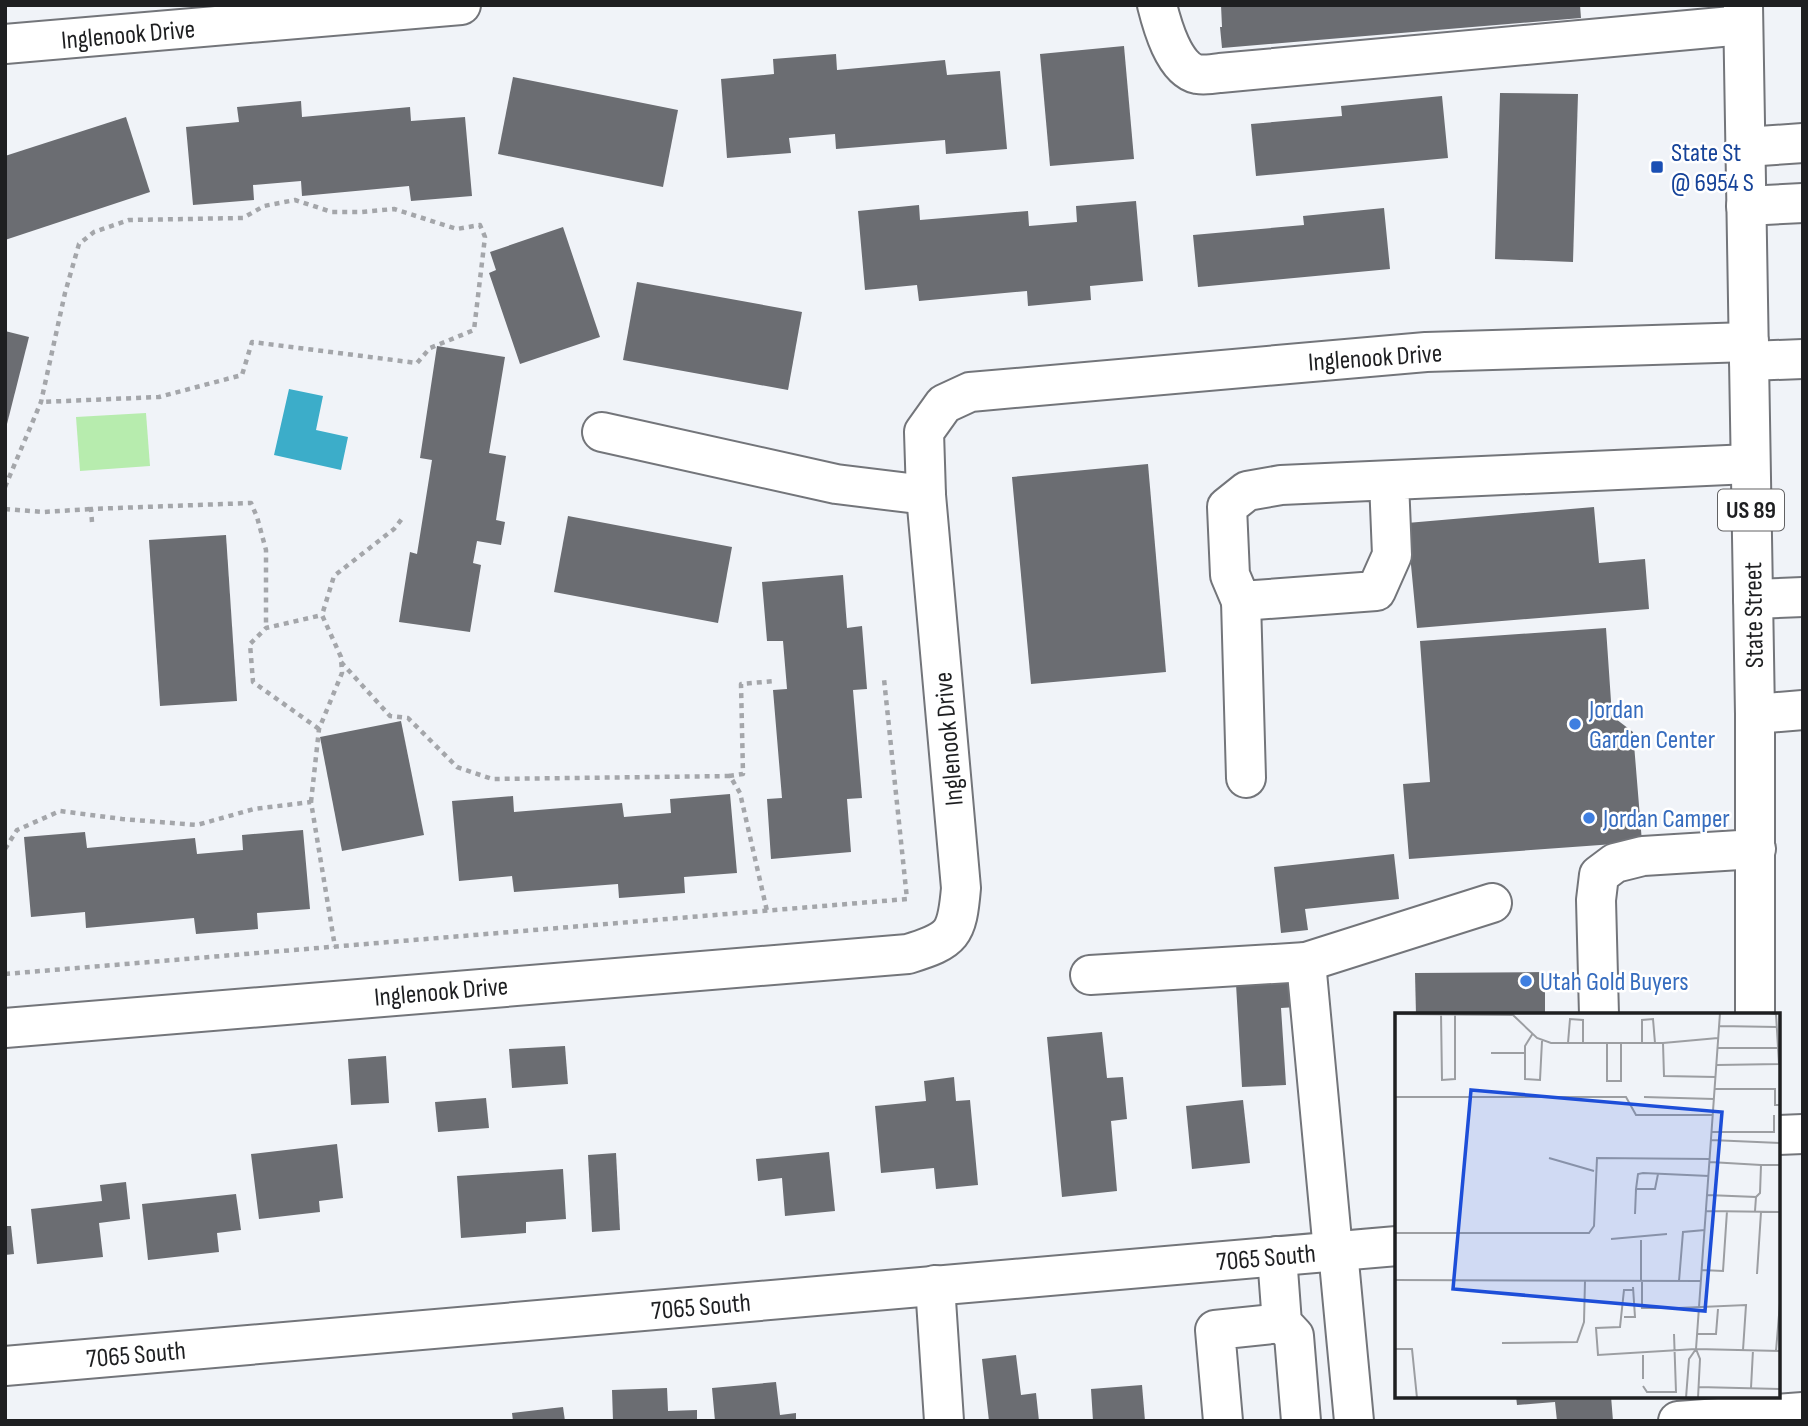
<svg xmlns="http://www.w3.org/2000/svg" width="1808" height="1426" font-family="'Sofia Sans Condensed',sans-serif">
	<rect width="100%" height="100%" fill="#f0f3f8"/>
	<!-- green -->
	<path fill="#b7ecae" d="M146,413L150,466L80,471L76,417Z"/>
	<!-- water -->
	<path fill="#3cadc9" d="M289,389L323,396L316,430L348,437L341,470L274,455Z"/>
	<!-- building -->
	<g fill="#6b6d72">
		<path d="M1221,5H1580L1581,18L1222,48L1220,27H1222Z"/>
		<path d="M1124,46L1134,159L1050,166L1040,54Z"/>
		<path d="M836,54L837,70L945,60L947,75L1000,71L1007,149L946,154L945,140L836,149L835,134L789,138L791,153L727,158L721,79L774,74L773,59Z"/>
		<path d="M513,77L678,110L663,187L498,154Z"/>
		<path d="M1500,93L1578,94L1573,262L1495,259Z"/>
		<path d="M1442,96L1448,158L1256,176L1251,124L1342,116L1341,106Z"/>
		<path d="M301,101L302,117L410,107L411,121L465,117L472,196L411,201L409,186L302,196L301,181L253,185L254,200L193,205L186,127L239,122L237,107Z"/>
		<path d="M126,117L150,192L5,240V156Z"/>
		<path d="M1136,201L1143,281L1090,286L1091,300L1028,306L1027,291L919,301L917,285L865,290L858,211L919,205L920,220L1028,211L1029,226L1077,222L1076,206Z"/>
		<path d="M1384,208L1390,269L1198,287L1193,235L1304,225L1303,216Z"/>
		<path d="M563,227L600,337L520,364L489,273L496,270L490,252Z"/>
		<path d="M637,282L802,312L788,390L623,360Z"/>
		<path d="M5,331L29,337L6,428H5Z"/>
		<path d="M437,346L505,357L489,453L506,456L496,520L505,522L501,545L477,541L473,563L481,565L470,632L399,622L410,552L417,554L432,460L420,458Z"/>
		<path d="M1148,464L1166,672L1031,684L1012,477Z"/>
		<path d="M1594,507L1599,563L1645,559L1649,609L1417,628L1407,523Z"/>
		<path d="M568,516L732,547L718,623L554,592Z"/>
		<path d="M226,535L237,701L160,706L149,540Z"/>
		<path d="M843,575L847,628L862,626L867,689L853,690L862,798L847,799L851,852L771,859L767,799L782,798L773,690L787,689L783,641H767L762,582Z"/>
		<path d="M1606,628L1612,716L1633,732L1642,842L1409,859L1403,784L1430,782L1420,641Z"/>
		<path d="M401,721L424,835L342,851L320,737Z"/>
		<path d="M730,794L737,873L684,877L685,893L619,898L618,884L514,892L512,876L459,881L452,801L513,796L514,812L622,803L624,817L671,813L670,799Z"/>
		<path d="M303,830L310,909L257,913L258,929L196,934L194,918L86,928L85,912L31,917L24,837L85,832L87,848L195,838L197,854L243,850L242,835Z"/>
		<path d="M1394,854L1399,899L1305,909L1308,930L1281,933L1274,867Z"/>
		<path d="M1545,972V1015H1416L1415,973Z"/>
		<path d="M1295,980L1297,1007L1281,1008L1286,1085L1242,1087L1236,984Z"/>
		<path d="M1102,1032L1107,1078L1123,1077L1127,1119L1111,1121L1117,1191L1062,1197L1047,1037Z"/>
		<path d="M565,1046L568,1084L512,1088L509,1049Z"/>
		<path d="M386,1056L389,1103L351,1105L348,1059Z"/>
		<path d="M954,1077L956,1101L970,1100L978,1185L936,1189L934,1168L881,1173L875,1106L926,1101L924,1081Z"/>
		<path d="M486,1098L489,1128L438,1132L435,1102Z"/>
		<path d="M1243,1100L1250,1163L1192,1169L1186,1106Z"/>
		<path d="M337,1144L343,1198L319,1201L320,1212L259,1219L251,1154Z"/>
		<path d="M829,1152L835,1211L785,1216L782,1178L758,1181L756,1159Z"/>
		<path d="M616,1153L620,1230L592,1232L588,1155Z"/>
		<path d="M563,1169L566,1219L526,1222V1233L461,1238L457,1176Z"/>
		<path d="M126,1182L130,1219L99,1223L103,1257L37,1264L31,1209L102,1201L100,1185Z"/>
		<path d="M236,1194L241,1230L217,1233L219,1252L148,1260L142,1204Z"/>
		<path d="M5,1226H11L14,1254L5,1255Z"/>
		<path d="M1016,1355L1021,1395L1036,1393L1039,1421H989L982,1359Z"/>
		<path d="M776,1382L780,1415L796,1413V1421H715L712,1388Z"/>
		<path d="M1142,1385L1145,1421H1093L1091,1389Z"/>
		<path d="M667,1388L668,1411L697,1410V1421H613L612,1390Z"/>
		<path d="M1516,1396H1611L1613,1421H1557L1555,1402L1517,1405Z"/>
		<path d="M563,1407L565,1421H513L512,1413Z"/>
	</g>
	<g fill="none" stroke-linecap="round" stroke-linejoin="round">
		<!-- minor casing -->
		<g stroke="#73757a" stroke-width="42">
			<g id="minor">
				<path d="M1157,5C1162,25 1174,69 1197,74C1204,75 1213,74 1220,73L1743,25"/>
				<path d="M5,44L461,5"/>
				<path d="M1745,147L1803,143"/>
				<path d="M1746,206L1803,203"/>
				<path d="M1749,361L1803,359"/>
				<path d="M602,432L836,484L926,495"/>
				<path d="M1389,481L1392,555L1376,591L1241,601L1230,575L1227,507L1247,491L1281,485L1750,464"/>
				<path d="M1753,599L1803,597"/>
				<path d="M1241,601L1246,778"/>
				<path d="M1755,714L1803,710"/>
				<path d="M1306,962L1333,1251"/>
				<path d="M1090,975L1306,962L1492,903"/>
				<path d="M1599,1015L1596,900L1599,875L1615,863L1643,856L1756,849"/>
				<path d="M5,1028L908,954C953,940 957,935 961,888L926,495L924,432L944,404L970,392L1426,352L1749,342"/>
				<path d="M1778,1135L1803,1134"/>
				<path d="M1338,1251L1354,1421"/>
				<path d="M1277,1256L1282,1323L1294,1336L1301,1421"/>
				<path d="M935,1285L944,1421"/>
				<path d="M5,1366L1397,1246"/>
				<path d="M1223,1421L1215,1330L1282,1323"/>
				<path d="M1678,1421L1803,1412"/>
			</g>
		</g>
		<!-- major casing -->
		<g stroke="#73757a" stroke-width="42">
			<g id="major">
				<path d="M1743,5L1755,714V1015"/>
				<path d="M1759,1396L1760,1421"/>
			</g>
		</g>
		<!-- path -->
		<g stroke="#a4a6aa" stroke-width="4.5" stroke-dasharray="5 5" stroke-linecap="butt">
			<path d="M5,487L41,402L65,293L79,244L94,232L129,220L243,218L264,206L295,200L332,212H361L394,209L457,229L480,225L485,237L474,330L430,348L417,363L252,342L242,375L159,397L41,402"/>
			<path d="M5,509L43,512L91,509"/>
			<path d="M92,522L91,509L251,503L257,517L266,550V628"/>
			<path d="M341,662L390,716L408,718L457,767L492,779L730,776L740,793L767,911"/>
			<path d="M319,729L253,682L250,644L266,628L322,615"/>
			<path d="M729,776L743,774L741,684L775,681"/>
			<path d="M311,802L319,729L342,673L341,657L322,615L334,576L394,529L404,516"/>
			<path d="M5,849L17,830L60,811L122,819L197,825L254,809L311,802L335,947"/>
			<path d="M5,974L907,899L884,679"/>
		</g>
		<!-- minor -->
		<use href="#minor" stroke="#fff" stroke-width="38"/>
		<!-- major -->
		<use href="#major" stroke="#fff" stroke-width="38"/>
	</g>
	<!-- markers -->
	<rect fill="#1a4fb4" stroke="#fff" stroke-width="2.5" x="1650" y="160" width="14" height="14" rx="3.5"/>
	<g fill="#3f7fe0" stroke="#fff" stroke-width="2.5">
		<circle cx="1575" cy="724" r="7"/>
		<circle cx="1589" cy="818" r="7"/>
		<circle cx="1526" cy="981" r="7"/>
	</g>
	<g text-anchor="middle" stroke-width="5" stroke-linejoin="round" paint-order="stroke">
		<!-- shield labels -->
		<rect fill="#fff" stroke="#626264" stroke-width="2" x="1718" y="489.5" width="66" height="41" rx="5"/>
		<g font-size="24" font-weight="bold" fill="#1e1f21">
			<text x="1751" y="518">US 89</text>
		</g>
		<!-- street labels -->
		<g font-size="26" fill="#1e1f21" stroke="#fff">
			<text transform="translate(128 34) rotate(-5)" y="9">Inglenook Drive</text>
			<text transform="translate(1375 357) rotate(-4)" y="9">Inglenook Drive</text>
			<text transform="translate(1753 615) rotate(-91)" y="9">State Street</text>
			<text transform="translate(948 739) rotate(-95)" y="9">Inglenook Drive</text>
			<text transform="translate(441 991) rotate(-5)" y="9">Inglenook Drive</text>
			<text transform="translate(1266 1257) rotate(-5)" y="9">7065 South</text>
			<text transform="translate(701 1306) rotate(-5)" y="9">7065 South</text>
			<text transform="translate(136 1354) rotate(-5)" y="9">7065 South</text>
		</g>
		<!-- transit labels -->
		<g font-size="26" fill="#164399" stroke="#fff" text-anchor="start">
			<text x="1671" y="161">State St<tspan x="1671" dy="30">@ 6954 S</tspan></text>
		</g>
		<!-- shop labels -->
		<g font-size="26" fill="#366cbe" stroke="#fff" text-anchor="start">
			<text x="1589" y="718">Jordan<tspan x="1589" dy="30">Garden Center</tspan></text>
			<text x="1603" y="827">Jordan Camper</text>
			<text x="1540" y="990">Utah Gold Buyers</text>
		</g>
	</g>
	<!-- overview -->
	<g transform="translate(1395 1013)">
		<rect width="385" height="385" fill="#f0f3f8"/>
		<path fill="none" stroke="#9c9ea2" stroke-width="2" d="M46,0L47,67L60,66V0M0,1L118,2L142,25L156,30H268L323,25M324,13L382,14M138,20L130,33V66L145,67L147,28M173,30L175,6L188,7V30M212,30V68H226V30M247,30V7L258,6L260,30M268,30L269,63L321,64M323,35H383M96,40H130M322,52L384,51L381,1L374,0M320,76H380V92H385M0,84H231L241,102H318M249,84L319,86M317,119H379V102M316,127L385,130M154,145L199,158M315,149L366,152M263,161L260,176H241L243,161L248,160L314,163M312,182L361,184L360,198M361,184L365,180L366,152H385M311,198L385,199M240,201L241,176M0,220H194L199,213L202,145L315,146M216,226L272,221M246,227V268M306,257L328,258L332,198M362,261L366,199M0,267L305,268M247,268V295H275M284,268L288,219L310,217M238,277H229L225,314L201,315L203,342L301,336L385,338M283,295L351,292L348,337M229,304H240L238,274M302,321H321L323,296M107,330L182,329L189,309L190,268M0,336H17L22,385M381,338L385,290M248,342V366M248,373L252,379H281L279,321M303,374L385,376M356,375L358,337M291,385L294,346L301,336M303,385L305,346L301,336L325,0"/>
		<path fill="#1d4ed8" fill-opacity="0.15" stroke="#1d4ed8" stroke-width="3.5" d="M76,77L327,99L310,298L58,276Z"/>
		<rect width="385" height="385" fill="none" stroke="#1e1f21" stroke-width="3.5"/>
	</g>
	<!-- border -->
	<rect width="1808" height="1426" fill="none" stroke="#1e1f21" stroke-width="14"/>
</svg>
